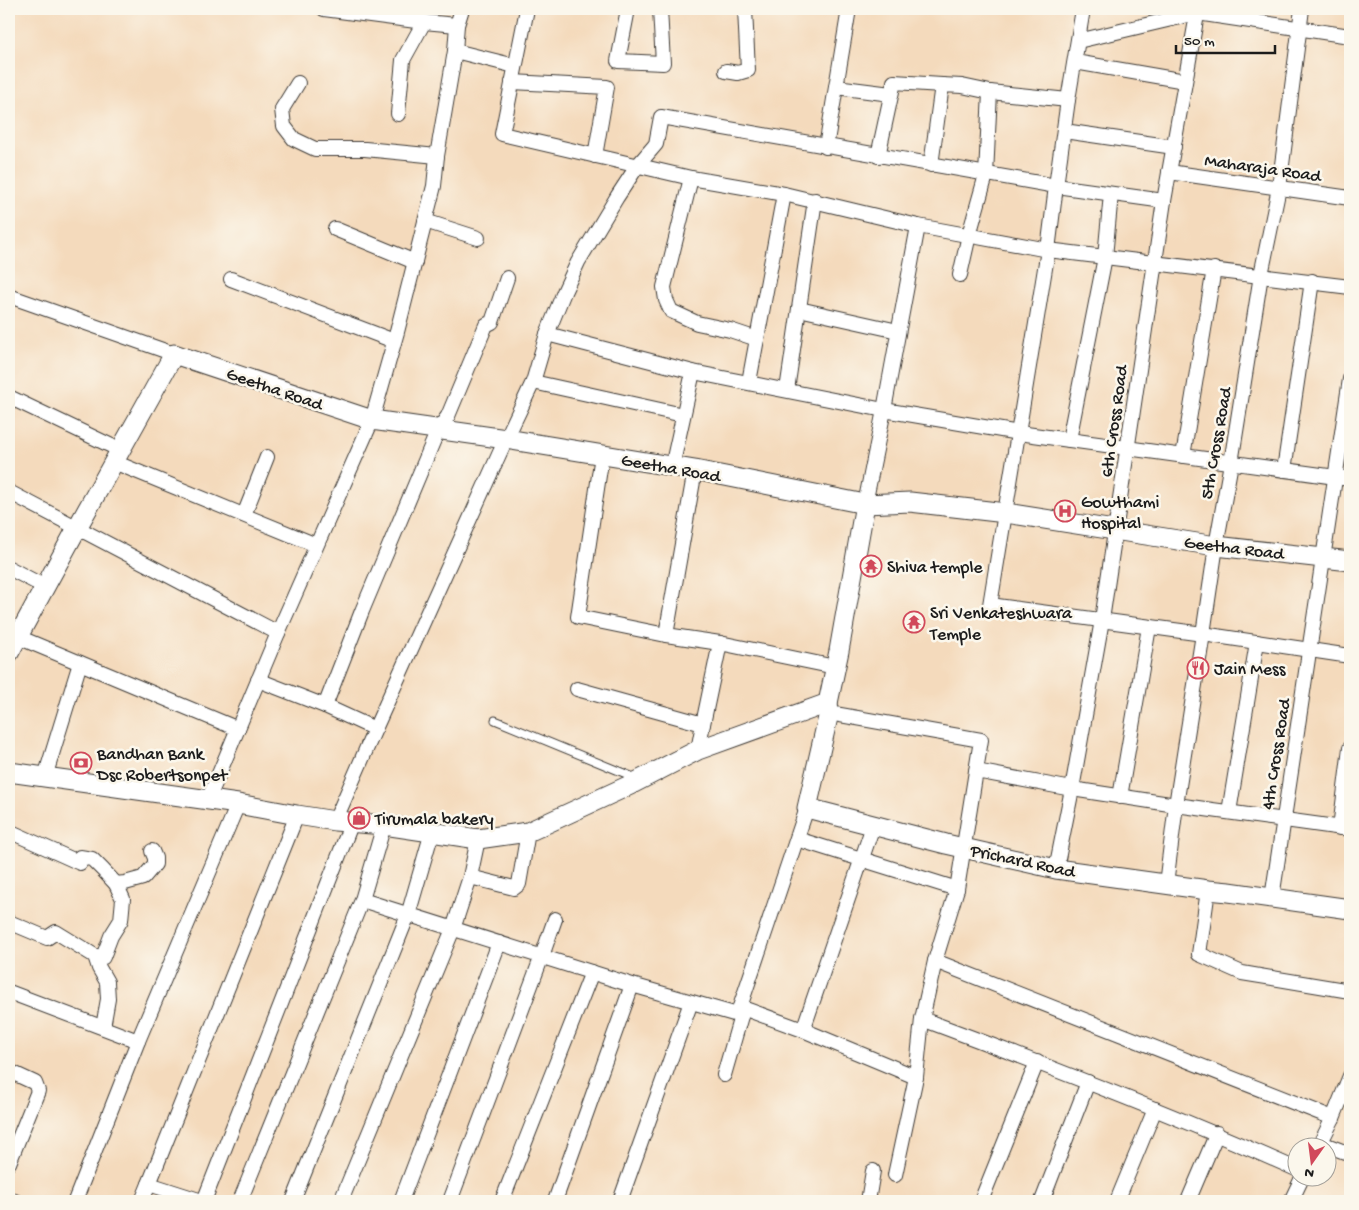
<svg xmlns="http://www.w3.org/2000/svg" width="1359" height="1210" font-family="'Gochi Hand',sans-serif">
	<rect width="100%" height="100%" fill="#fbf7ec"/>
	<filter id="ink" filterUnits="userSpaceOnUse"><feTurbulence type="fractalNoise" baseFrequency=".02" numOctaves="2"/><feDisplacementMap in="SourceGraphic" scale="10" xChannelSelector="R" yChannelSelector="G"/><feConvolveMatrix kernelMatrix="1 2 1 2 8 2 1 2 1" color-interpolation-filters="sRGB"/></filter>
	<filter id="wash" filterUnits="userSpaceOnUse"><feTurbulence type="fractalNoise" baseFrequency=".0096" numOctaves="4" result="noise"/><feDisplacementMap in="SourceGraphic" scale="20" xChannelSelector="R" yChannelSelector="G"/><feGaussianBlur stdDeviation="1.12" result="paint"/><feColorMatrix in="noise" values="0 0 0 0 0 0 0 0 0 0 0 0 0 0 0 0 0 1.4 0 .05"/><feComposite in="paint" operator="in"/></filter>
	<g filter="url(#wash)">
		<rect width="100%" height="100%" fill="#f4dabc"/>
	</g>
	<g filter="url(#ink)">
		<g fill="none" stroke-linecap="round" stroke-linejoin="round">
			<!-- lane casing -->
			<g stroke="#3c3834" stroke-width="9">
				<path id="lane" d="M495,720L636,778"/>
			</g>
			<!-- street casing -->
			<g stroke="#3c3834" stroke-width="16">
				<g id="street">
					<path d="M324,9L424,22"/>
					<path d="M527,9L502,134L691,178L784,194L918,226L1048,250L1350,287"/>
					<path d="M628,9L618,61L663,63L660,9"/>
					<path d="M1083,9L1068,100L1056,186L1164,201"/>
					<path d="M1078,41L1197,13L1350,36"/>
					<path d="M455,51L515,66"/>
					<path d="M1075,62L1185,81"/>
					<path d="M726,71L738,73L748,70L745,9"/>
					<path d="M512,82L607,87L595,156"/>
					<path d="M298,83L282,109L284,126L294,139L315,149H365L437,156"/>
					<path d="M836,87L891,94"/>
					<path d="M398,114L403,60L424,22L457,25"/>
					<path d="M1064,131L1174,147"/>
					<path d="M826,147L849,9"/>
					<path d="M878,156L894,82L942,85"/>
					<path d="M931,165L942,85L962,86L990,92L1068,100"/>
					<path d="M1169,172L1350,198"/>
					<path d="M691,178L664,287L666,300L671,311L697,323L730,330L757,339"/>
					<path d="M425,221L478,238"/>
					<path d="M335,229L415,262"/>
					<path d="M960,275L969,235L986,175L990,92"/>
					<path d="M231,279L394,341"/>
					<path d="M9,296L174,354"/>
					<path d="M799,309L898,331"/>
					<path d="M547,334L693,372L884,410L1019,433L1350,479"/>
					<path d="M533,382L683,415"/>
					<path d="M749,382L784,194"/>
					<path d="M787,390L815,200"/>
					<path d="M9,397L120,450"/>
					<path d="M1069,440L1105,257L1111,194"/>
					<path d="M602,455L578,617L666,635L720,643"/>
					<path d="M1183,456L1214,269"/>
					<path d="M114,462L316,545"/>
					<path d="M672,467L693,372"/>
					<path d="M1284,470L1312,281"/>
					<path d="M9,492L278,633"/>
					<path d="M865,504L884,410L918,226"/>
					<path d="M244,515L267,457"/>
					<path d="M9,568L45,587"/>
					<path d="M666,635L695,470"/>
					<path d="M18,637L238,729"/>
					<path d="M258,680L325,706L375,729"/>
					<path d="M577,689L703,724L698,750"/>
					<path d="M325,706L362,611L438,430L448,416L486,325L492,322L507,278"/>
					<path d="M829,713L981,740L976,771"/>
					<path d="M703,724L720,643L835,667"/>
					<path d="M45,777L80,663"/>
					<path d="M1120,797L1149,627"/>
					<path d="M208,800L278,633L372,420L397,332L434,186L437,156L455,51L457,25L462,9"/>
					<path d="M1229,812L1257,642"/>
					<path d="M335,821L375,729L506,439L533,382L547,334L564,292L578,262L617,197L638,165L656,144L661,117L1056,186L1048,250L990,605L1203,634L1350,656"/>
					<path d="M384,825L362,900L632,985L741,1016"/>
					<path d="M1340,828L1350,748"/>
					<path d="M9,831L80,863V857L92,859L103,870L116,884L123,899L121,920L111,936L103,957L95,956"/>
					<path d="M797,839L957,889"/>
					<path d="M1056,869L1072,789L1102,620L1164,201L1198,9"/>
					<path d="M470,877L514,888L519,884L528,832"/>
					<path d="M116,884L125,883L143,878L155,864V858L152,851"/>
					<path d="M1166,884L1176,805L1203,634L1216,546L1231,463L1261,275L1279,188L1302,9"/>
					<path d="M1208,890L1199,954L1242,973L1350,991"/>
					<path d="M1272,898L1350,379"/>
					<path d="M9,922L47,938L56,932L95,956L99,968L107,982L108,999L103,1027"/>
					<path d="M935,961L1333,1118"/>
					<path d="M9,992L138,1041"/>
					<path d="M740,1007L803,1030L916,1077"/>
					<path d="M922,1019C1048,1066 1173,1114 1296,1169"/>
					<path d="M803,1030L873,826"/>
					<path d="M9,1071L35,1083L38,1091L9,1163"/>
					<path d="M724,1075L741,1016L740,1007L807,808"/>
					<path d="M1321,1143L1350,1154"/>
					<path d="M1318,1148L1333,1118L1350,1076"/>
					<path d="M895,1175L916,1077L922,1019L935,961L957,889L976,771L1072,789L1176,805L1350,829"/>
					<path d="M149,1184L297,815"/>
					<path d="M9,1199L15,1201"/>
					<path d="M75,1201L138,1041L238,804"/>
					<path d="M142,1201L149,1184L202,1201"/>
					<path d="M204,1201L352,822"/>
					<path d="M240,1201L362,900"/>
					<path d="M293,1201L408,915L432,832"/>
					<path d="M341,1201L453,929L470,877L478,839"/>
					<path d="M401,1201L499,943"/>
					<path d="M450,1201L542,956L555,919"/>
					<path d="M502,1201L592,972"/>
					<path d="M555,1201L632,985"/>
					<path d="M620,1201L691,1002"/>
					<path d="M868,1201L873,1171"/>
					<path d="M981,1201L1037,1062"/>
					<path d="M1042,1201L1088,1082"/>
					<path d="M1117,1201L1155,1109"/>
					<path d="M1188,1201L1217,1133"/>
					<path d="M1291,1201L1302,1178"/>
				</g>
			</g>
			<!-- secondary casing -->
			<g stroke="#3c3834" stroke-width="21">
				<g id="secondary">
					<path d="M9,653L77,528L174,354L372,420L506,439L695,470L865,504L910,502L1006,513L1216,546L1350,561"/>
					<path d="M828,703L829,713L807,808L946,844L1056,869L1208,890L1229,892L1350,909"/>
					<path d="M9,772L238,804L297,815L335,821L384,825L478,839L528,832L630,785L698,750L828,703L839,651L865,504"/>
				</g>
			</g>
			<!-- lane -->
			<use href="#lane" stroke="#fff" stroke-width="7"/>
			<!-- street -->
			<use href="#street" stroke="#fff" stroke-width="14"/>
			<!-- secondary -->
			<use href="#secondary" stroke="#fff" stroke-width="19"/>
		</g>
	</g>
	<!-- icons -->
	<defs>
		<g id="hospital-ring" transform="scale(1.125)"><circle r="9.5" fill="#fbf7ec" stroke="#d1495b" stroke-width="1.5"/><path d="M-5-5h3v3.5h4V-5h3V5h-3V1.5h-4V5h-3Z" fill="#d1495b"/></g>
		<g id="temple-ring" transform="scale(1.125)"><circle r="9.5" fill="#fbf7ec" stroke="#d1495b" stroke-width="1.5"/><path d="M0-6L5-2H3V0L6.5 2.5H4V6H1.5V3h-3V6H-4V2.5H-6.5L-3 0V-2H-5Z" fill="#d1495b"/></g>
		<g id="restaurant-ring" transform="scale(1.125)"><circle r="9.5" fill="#fbf7ec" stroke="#d1495b" stroke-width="1.5"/><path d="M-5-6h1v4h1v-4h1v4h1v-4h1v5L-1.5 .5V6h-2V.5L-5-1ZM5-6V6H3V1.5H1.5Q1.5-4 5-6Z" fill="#d1495b"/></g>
		<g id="bank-ring" transform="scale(1.125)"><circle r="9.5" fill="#fbf7ec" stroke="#d1495b" stroke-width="1.5"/><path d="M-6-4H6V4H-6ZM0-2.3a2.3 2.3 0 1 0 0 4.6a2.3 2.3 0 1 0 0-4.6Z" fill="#d1495b"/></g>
		<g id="shop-ring" transform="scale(1.125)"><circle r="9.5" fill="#fbf7ec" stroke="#d1495b" stroke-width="1.5"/><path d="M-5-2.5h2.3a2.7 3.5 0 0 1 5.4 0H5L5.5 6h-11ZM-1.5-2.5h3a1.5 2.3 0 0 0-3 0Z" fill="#d1495b"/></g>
	</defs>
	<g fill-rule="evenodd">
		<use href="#hospital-ring" x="1065" y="511"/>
		<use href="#temple-ring" x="871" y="566"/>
		<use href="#temple-ring" x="914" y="622"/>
		<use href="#restaurant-ring" x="1198" y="668"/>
		<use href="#bank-ring" x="81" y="763"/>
		<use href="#shop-ring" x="359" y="818"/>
	</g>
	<g text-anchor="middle" stroke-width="5" stroke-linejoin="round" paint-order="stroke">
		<!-- street labels -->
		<g font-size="18" fill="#1c1c1c" stroke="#fbf7ec">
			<text transform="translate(1263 167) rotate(8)" y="6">Maharaja Road</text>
			<text transform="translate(275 388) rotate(19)" y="6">Geetha Road</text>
			<text transform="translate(1113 421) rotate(-82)" y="6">6th Cross Road</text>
			<text transform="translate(1215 443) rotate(-80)" y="6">5th Cross Road</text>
			<text transform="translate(671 467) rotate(10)" y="6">Geetha Road</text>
			<text transform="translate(1234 547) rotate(7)" y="6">Geetha Road</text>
			<text transform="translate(1275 754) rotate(-81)" y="6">4th Cross Road</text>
			<text transform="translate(1023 860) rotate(12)" y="6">Prichard Road</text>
		</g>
		<!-- poi labels -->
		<g font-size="18" fill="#1c1c1c" stroke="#fbf7ec" text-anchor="start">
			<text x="1081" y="507">Gowthami<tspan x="1081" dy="21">Hospital</tspan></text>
			<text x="887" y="572">Shiva temple</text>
			<text x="930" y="618">Sri Venkateshwara<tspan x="930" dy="21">Temple</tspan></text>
			<text x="1214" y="674">Jain Mess</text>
			<text x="97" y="759">Bandhan Bank<tspan x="97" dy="21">Dsc Robertsonpet</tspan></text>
			<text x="375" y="824">Tirumala bakery</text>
		</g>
	</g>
	<!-- margin -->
	<rect width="1359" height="1210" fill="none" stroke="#fbf7ec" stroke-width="30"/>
	<!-- north arrow -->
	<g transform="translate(1312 1162) rotate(194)"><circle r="24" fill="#fbf7ec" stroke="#a29f99"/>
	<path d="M0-4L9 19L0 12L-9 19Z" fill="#d1495b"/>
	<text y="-8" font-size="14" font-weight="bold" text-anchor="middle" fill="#1c1c1c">N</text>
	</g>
	<!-- scale -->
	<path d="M1176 45v8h99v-8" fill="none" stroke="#1c1c1c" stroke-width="2.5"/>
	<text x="1184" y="45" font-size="15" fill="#1c1c1c" stroke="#fbf7ec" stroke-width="4" paint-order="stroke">50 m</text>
</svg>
